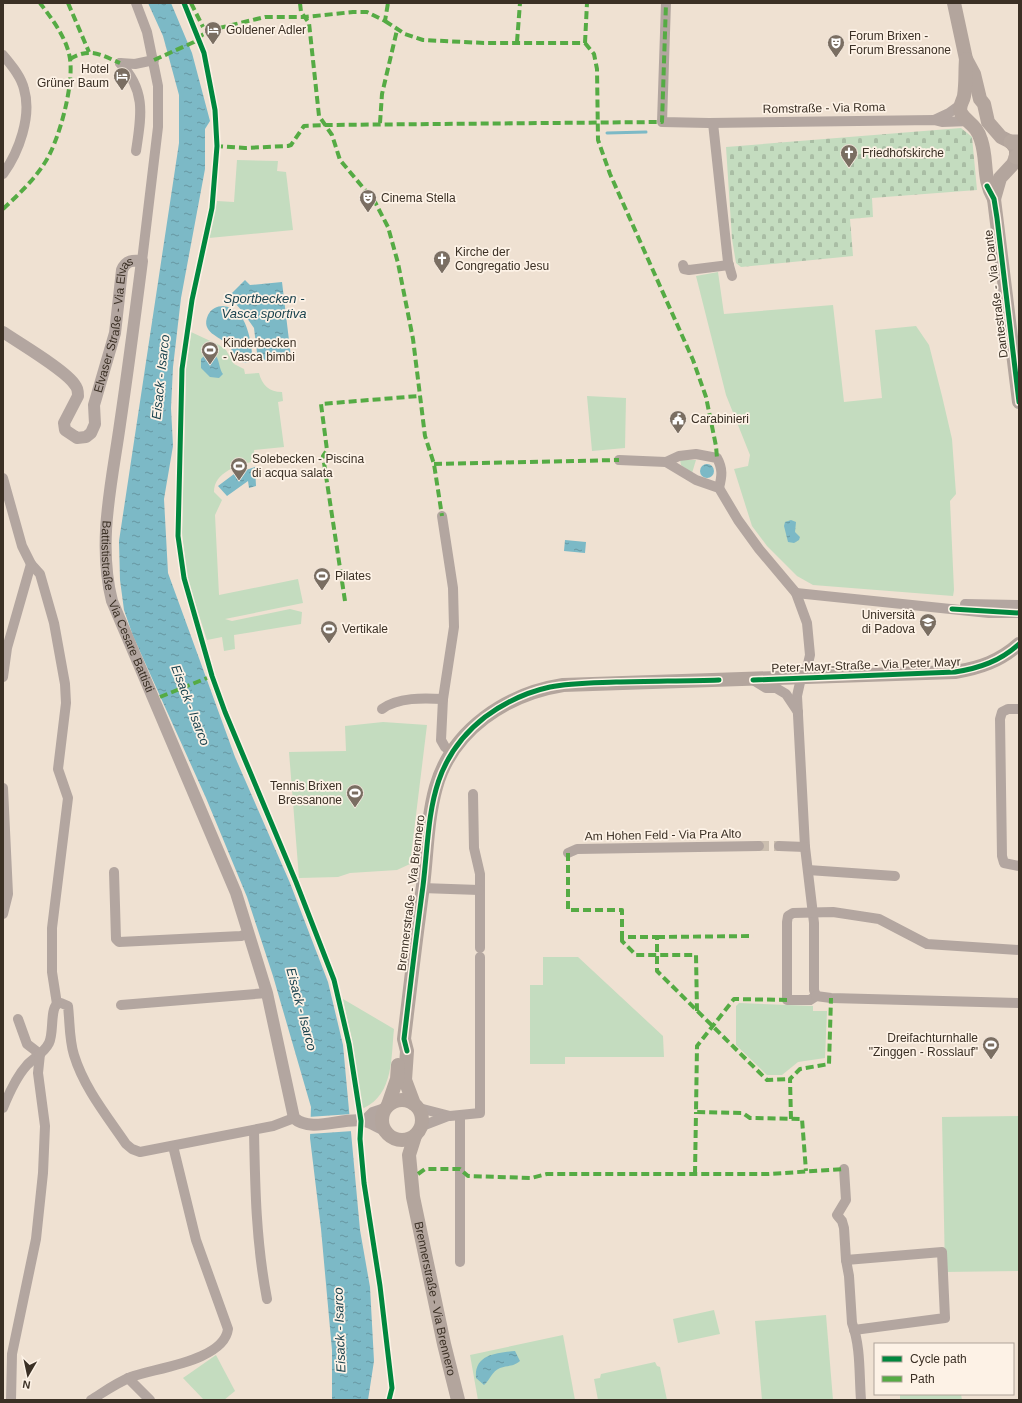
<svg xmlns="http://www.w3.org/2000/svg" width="1022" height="1403" font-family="Helvetica,sans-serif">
	<defs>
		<pattern id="cemetery-stones" width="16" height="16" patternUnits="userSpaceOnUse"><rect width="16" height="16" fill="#c4dcbf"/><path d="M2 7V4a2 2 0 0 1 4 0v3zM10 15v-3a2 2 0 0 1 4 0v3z" fill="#a9bda4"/></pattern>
		<pattern id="water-ripples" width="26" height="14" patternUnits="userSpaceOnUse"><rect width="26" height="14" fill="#7cb9c6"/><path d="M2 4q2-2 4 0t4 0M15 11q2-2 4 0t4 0" fill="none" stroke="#6797a1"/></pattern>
	</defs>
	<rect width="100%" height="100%" fill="#efe1d2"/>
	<!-- green -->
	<g fill="#c4dcbf">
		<path d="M237,160L278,161L277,171L286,172L293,230L209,238L217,201L234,202Z"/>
		<path d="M718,272L724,314L833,305L844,402L882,398L875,330L916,326L929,345L942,396L952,439L956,494L950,501L954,590L953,596L813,585L797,576L767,546L752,526L734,469L748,466L750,455L726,395L696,276Z"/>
		<path d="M191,332L219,345L226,350L234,364L244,369L245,374L259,373C262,385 269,392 282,392L283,401L278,402L284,447L254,450L255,461C238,465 214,472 214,492L222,500L215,515L219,595L298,579L303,603L225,619L232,621L290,609L302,612L301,624L234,635L235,649L224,651L222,637L207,640L187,578L182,532L186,369Z"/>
		<path d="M587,396L626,398L625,448L592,451Z"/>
		<path d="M680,460H696L692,473L681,465Z"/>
		<path d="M383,722L427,725L410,864L397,870L350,873L338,877L299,878L289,752L346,751L345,726Z"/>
		<path d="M543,957H578L663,1036L664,1057H565V1064H530V985H543Z"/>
		<path d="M343,999L394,1029C391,1056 394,1094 364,1108L361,1106L352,1041Z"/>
		<path d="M739,1003L813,1006V1011H827L825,1058L798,1062L782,1075H767L736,1045V1006Z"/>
		<path d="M1019,1116V1271L945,1272L942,1117Z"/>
		<path d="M714,1310L720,1334L678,1343L673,1319Z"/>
		<path d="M826,1315L833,1400H762L755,1321Z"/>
		<path d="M563,1335L575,1400H478L470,1355Z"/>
		<path d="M216,1355L235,1391L224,1400H204L183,1378Z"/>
		<path d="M655,1362L657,1366L660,1367L667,1400H598L594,1379L600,1378L601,1374Z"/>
		<path d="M900,1394H961L962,1400H900Z"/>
	</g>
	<!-- cemetery -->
	<path fill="url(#cemetery-stones)" d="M961,128L972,137L977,190L872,198L873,217L850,219L853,256L741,267L736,263L732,239L726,147Z"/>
	<!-- water -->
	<g fill="url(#water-ripples)">
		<path d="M148,3H171L192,53L210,121L205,129V169L181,298L173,367L171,408L173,446L164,499L168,573L235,757L290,883L328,982L343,1045L360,1230L370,1287L374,1361L368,1400H332V1350L321,1229L310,1138L311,1107L273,976L247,897L206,798L133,636L124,610L120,580L119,541L179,143V95L163,36Z"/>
		<path d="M245,280L250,285L282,282L291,357L258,361L254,328L242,311L229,296Z"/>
		<path d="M223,306C248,308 251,342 253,361L245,363L238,361C234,356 233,350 228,345C220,336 200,333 208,315C211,309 217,306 223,306Z"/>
		<path d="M207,353C221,352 217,365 223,374L219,378L210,377L201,368V359Z"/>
		<circle cx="707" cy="471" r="7"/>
		<path d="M255,467L256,486L249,488L248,481L227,496L218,486L234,474Z"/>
		<path d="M791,520L796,522L795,532L800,537L799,540L794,543L788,542L784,526L785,522Z"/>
		<path d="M565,540L586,542L585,553L564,551Z"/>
		<path d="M515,1351L520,1361C513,1367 508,1365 500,1368C492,1371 490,1380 484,1385L476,1378C474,1354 497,1353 515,1351Z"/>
	</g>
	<!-- pier -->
	<path fill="#efe1d2" d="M352,1114L353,1131L309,1134L308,1117Z"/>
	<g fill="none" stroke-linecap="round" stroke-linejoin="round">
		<!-- stream -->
		<path stroke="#7cb9c6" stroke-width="3" d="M607,133L646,132"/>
		<!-- minor-tunnel -->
		<path stroke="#cbbeaf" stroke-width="10" stroke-dasharray="10 5" stroke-linecap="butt" d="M759,846H779"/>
		<!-- minor -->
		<g stroke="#b3a6a0" stroke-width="10">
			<path d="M136,3L147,32L158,86V127L142,261"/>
			<path d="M666,3L662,122L709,123L934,120L942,122L970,121"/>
			<path d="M3,55C11,65 21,76 24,89C32,116 19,152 3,174"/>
			<path d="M120,63C147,91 141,117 136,151"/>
			<path d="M120,63L135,64L154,60"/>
			<path d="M934,120L949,113L960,105"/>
			<path d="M713,123L728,262L732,276"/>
			<path d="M683,265L684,269L689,270L729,265"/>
			<path d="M619,460L666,462L679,456L696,454L717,458C723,469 722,476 719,488"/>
			<path d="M666,462L696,480L719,488L738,520L759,549L796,593L807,623L810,655L807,668L801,678L797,696L805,847L814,923V990L816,996"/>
			<path d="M3,478L22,546L31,564L40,574L54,623L65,684L66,703L58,769L68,798L52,928V972L57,1004"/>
			<path d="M442,516L453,588L454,627L443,699L441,740L445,747L451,752"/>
			<path d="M796,593L989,613H1019"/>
			<path d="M965,604L1019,605"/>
			<path d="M3,677L7,648L31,564"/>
			<path d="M753,680L766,688H776L786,694L798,712"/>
			<path d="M382,709C398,697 424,698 443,699"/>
			<path d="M1019,709H1008L1002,712L1000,719L1002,856L1004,863L1019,866"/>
			<path d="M3,788L8,894L3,914"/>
			<path d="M473,794L474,848L480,874V948"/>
			<path d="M779,846L805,847"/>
			<path d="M568,853L577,849L759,846"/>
			<path d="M808,870L895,876"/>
			<path d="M114,872L116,939L119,942L241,936L249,933"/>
			<path d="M422,888L479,890"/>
			<path d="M816,996L810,1000H787V922L788,916L793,913L833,912L879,919L927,944L1019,950"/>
			<path d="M816,996L831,998L1019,1003"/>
			<path d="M57,1004L61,1003L68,1006C70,1023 69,1039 74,1055C84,1088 107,1116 126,1144L132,1149L140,1152L273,1126L294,1118"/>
			<path d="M121,1005L267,993"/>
			<path d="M18,1019L27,1044L40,1054"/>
			<path d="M3,1108C9,1093 17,1076 27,1065C35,1057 44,1053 49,1043C54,1033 50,1010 57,1004"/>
			<path d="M419,1108L450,1116L480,1113V957"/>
			<path d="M460,1116V1262"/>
			<path d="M422,1126L448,1116"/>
			<path d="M254,1130C255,1187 256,1242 267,1299"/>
			<path d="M844,1169L846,1200L837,1215L842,1221L844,1228L846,1260L849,1276L852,1323C861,1347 859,1375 861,1400"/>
			<path d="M846,1260L942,1252L945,1318L854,1330"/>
			<path d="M128,1378L150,1400"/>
			<path d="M11,1400L12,1354L36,1239L43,1173L45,1126L38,1073L40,1054"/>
			<path d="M91,1400C104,1392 116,1383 131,1377C155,1368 224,1361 228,1329L196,1240L173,1146"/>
		</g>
		<!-- tertiary -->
		<g stroke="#b3a6a0" stroke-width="12">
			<path id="s1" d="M3,332C19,343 67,371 75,385C78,388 78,392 78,396L64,423L65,430L77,438L86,437L91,433L95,424L94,405L115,333L122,270C126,260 133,260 142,261C135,316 128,370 120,424C112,482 97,542 112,601L236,893L267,993L294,1118C312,1134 344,1116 365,1121C371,1122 379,1128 385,1130"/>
			<path d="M365,1121L373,1113L385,1109"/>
		</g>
		<!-- secondary -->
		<g stroke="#b3a59d" stroke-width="14">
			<path d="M954,3L966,59L974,74L980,99L984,104L988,122L1001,137L1011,142L1016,149V157L1013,164L1000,178L994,199"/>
			<path d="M966,59C965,71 966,84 964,96C963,102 958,106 961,113C966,122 977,125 981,140C988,161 982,178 994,199L1019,402"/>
			<circle cx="402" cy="1120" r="20"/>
			<path d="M414,1104L405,1080L407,1051L404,1039C410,988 416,937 423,886C427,854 427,819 436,787C452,730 506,694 563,685L955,672C980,668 1000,661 1019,644"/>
			<path d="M388,1105L397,1079L398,1065"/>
			<path id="s2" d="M415,1136L409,1155L413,1197L444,1344L458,1400"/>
		</g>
		<!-- primary -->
		<g stroke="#b6a89f" stroke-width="15">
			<path d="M1011,142H1019"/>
			<path d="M1016,157L1019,155"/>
		</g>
		<!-- quiet -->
		<g stroke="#55ab44" stroke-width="4" stroke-dasharray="8 4" stroke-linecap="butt">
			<path d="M68,3L89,52"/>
			<path d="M191,3L203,27"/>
			<path d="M300,3L301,12L309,23L319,116L332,135L340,160L375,202L388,227L398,263L413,339L425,436L434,464L442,516"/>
			<path d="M385,21L405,34L423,40L484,43H585"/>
			<path d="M517,42L520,3"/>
			<path d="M585,43L594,54L597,69L598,140L610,174L693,360L706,397L716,446L717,458"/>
			<path d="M585,43L587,3"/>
			<path d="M70,59C90,47 101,55 120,63"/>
			<path d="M154,60L194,42L202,35L215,29L265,17H305L353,12H367L385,21L388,3"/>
			<path d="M380,123L382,94L397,30"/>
			<path d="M217,144V146L245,148L288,146L291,145L304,126L326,125L662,122L666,3"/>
			<path d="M3,209C18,195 33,181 44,164C59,142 74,85 70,59C67,38 52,19 40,3"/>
			<path d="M434,464L619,460"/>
			<path d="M345,601L323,456L327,450L321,404L419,396"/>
			<path d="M160,697L207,678"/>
			<path d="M568,853V910H622V937H657V971L767,1080L790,1079"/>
			<path d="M622,937V941L636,955H696L697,1011"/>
			<path d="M657,937L753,936"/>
			<path d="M787,1000L734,999L697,1046L696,1112L743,1113L750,1118L802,1119L806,1171"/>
			<path d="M791,1119L790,1079L800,1069L829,1064L831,998"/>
			<path d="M418,1174L425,1169H460L468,1176L531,1178L547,1174H769L844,1169"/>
			<path d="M695,1174L696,1112"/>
		</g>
		<!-- cycleway casing -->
		<g stroke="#fdf2e6" stroke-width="8">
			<g id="cycleway">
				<path d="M184,3L204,53L215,110L217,146L212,208L192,300L182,369L178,536L184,578L212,676L225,712L296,882L334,980L349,1044L361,1121L360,1139L364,1183L380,1286L392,1388L389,1400"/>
				<path d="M987,186L994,199L997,218L1019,402"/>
				<path d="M952,609L1019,613"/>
				<path d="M753,680L955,672C980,668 1000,661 1019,644"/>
				<path d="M407,1051L404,1039C410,988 416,937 423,886C431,819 426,763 485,717C504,703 527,692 550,687C571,683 594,683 616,682C650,681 685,681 719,680"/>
			</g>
		</g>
		<!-- cycleway -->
		<use href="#cycleway" stroke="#00873e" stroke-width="5"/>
	</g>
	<!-- icons -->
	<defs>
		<g id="hotel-pin" transform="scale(0.9)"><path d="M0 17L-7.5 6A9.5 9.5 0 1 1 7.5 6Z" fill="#7a6e62" stroke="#fdf2e6"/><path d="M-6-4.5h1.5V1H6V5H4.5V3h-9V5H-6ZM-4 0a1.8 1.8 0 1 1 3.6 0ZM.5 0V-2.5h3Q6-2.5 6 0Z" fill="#fff"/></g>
		<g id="theatre-pin" transform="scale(0.9)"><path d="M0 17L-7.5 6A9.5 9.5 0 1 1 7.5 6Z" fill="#7a6e62" stroke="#fdf2e6"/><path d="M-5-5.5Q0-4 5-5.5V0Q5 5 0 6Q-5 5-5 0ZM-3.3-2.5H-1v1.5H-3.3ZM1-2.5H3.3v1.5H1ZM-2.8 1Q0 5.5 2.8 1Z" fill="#fff"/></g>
		<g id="church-pin" transform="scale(0.9)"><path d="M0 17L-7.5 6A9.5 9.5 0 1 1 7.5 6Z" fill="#7a6e62" stroke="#fdf2e6"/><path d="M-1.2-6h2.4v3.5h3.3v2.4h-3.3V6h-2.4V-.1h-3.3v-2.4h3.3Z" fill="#fff"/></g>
		<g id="stadium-pin" transform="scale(0.9)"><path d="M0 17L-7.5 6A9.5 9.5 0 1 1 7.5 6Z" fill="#7a6e62" stroke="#fdf2e6"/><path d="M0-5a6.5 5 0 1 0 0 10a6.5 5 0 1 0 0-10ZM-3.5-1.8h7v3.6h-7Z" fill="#fff"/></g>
		<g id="civic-pin" transform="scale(0.9)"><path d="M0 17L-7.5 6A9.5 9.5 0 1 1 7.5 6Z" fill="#7a6e62" stroke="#fdf2e6"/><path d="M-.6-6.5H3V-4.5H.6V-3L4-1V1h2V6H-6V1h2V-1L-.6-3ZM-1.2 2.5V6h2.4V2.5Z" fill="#fff"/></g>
		<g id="university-pin" transform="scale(0.9)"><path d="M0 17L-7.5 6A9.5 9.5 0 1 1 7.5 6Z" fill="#7a6e62" stroke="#fdf2e6"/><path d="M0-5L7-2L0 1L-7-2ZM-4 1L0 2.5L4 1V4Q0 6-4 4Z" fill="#fff"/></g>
	</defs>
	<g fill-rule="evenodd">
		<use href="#hotel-pin" x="213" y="30"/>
		<use href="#theatre-pin" x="836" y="43"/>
		<use href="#hotel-pin" x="122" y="76"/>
		<use href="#church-pin" x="849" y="153"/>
		<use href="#theatre-pin" x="368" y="198"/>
		<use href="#church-pin" x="442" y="259"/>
		<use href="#stadium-pin" x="210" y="350"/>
		<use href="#civic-pin" x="678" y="419"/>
		<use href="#stadium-pin" x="239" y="466"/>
		<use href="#stadium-pin" x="322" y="576"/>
		<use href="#university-pin" x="928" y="622"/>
		<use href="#stadium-pin" x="329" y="629"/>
		<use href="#stadium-pin" x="355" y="793"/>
		<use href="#stadium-pin" x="991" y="1045"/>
	</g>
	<g text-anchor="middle" stroke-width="3.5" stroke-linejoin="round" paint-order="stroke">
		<!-- poi labels -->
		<g font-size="12" fill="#3b3025" stroke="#fdf2e6" text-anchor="start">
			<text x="226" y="34">Goldener Adler</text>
			<text x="849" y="40">Forum Brixen -<tspan x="849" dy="14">Forum Bressanone</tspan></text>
			<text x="109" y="73" text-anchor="end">Hotel<tspan x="109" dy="14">Grüner Baum</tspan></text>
			<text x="862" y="157">Friedhofskirche</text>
			<text x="381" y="202">Cinema Stella</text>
			<text x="455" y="256">Kirche der<tspan x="455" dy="14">Congregatio Jesu</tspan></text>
			<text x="223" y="347">Kinderbecken<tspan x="223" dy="14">- Vasca bimbi</tspan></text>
			<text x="691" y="423">Carabinieri</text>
			<text x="252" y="463">Solebecken - Piscina<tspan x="252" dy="14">di acqua salata</tspan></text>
			<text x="335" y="580">Pilates</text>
			<text x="915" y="619" text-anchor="end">Università<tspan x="915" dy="14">di Padova</tspan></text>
			<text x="342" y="633">Vertikale</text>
			<text x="342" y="790" text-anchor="end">Tennis Brixen<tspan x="342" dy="14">Bressanone</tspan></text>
			<text x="978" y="1042" text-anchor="end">Dreifachturnhalle<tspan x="978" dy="14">"Zinggen - Rosslauf"</tspan></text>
		</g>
		<!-- street labels -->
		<g font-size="12" fill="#3b3025" stroke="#fdf2e6">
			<text transform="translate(824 108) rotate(-1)" y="4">Romstraße - Via Roma</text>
			<text transform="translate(996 294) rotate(-97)" y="4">Dantestraße - Via Dante</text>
			<text dy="4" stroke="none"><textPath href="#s1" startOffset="281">Elvaser Straße - Via Elvas</textPath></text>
			<text dy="4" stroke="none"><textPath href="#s1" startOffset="712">Battististraße - Via Cesare Battisti</textPath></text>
			<text transform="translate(866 665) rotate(-2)" y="4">Peter-Mayr-Straße - Via Peter Mayr</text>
			<text transform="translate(663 835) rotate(-1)" y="4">Am Hohen Feld - Via Pra Alto</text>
			<text transform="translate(411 893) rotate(-83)" y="4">Brennerstraße - Via Brennero</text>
			<text dy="4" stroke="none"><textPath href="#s2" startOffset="166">Brennerstraße - Via Brennero</textPath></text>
		</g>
		<!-- water labels -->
		<g font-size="13" font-style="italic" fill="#19424e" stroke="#fdf2e6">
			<text x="264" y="303">Sportbecken -<tspan x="264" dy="15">Vasca sportiva</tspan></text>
			<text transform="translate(160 377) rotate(-84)" y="5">Eisack - Isarco</text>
			<text transform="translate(191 705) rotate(69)" y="5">Eisack - Isarco</text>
			<text transform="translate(302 1009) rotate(75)" y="5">Eisack - Isarco</text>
			<text transform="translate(339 1330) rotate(-92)" y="5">Eisack - Isarco</text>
		</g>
	</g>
	<!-- border -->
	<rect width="1022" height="1403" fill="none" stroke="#3b3025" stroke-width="8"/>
	<!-- legend -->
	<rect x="874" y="1343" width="140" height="52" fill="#fdf2e6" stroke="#afa499"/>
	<rect x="882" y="1356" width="20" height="6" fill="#00873e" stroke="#afa499"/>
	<text x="910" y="1363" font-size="12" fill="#3b3025">Cycle path</text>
	<rect x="882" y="1376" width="20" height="6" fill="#55ab44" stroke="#afa499"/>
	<text x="910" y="1383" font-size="12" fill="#3b3025">Path</text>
	<!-- north arrow -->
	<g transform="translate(28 1375) rotate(189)" stroke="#fdf2e6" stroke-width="3" paint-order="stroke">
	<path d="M0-3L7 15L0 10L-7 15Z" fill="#3b3025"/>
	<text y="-6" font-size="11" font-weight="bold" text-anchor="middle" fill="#3b3025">N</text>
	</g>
</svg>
